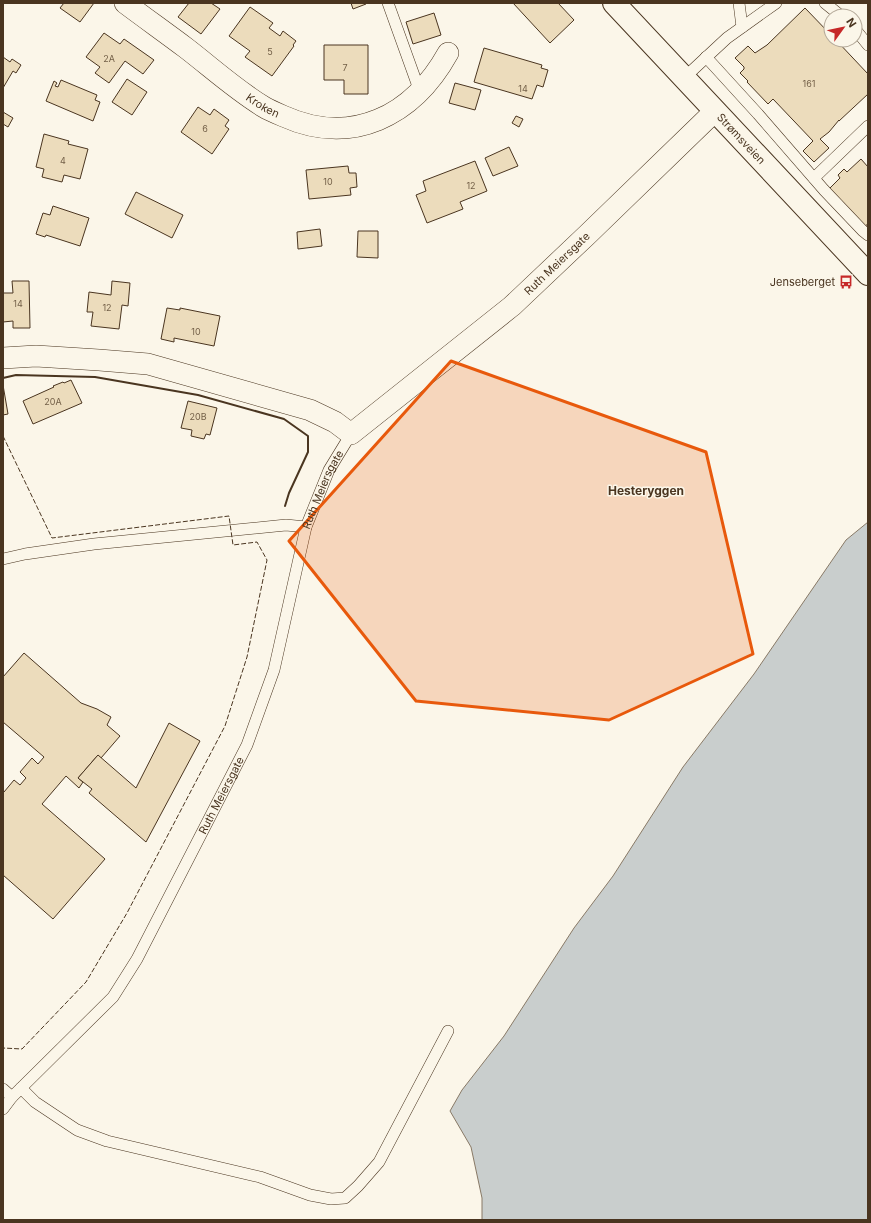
<svg xmlns="http://www.w3.org/2000/svg" width="871" height="1223" font-family="Inter,sans-serif">
	<rect width="100%" height="100%" fill="#fbf6e9"/>
	<!-- water -->
	<path fill="#c9cecd" stroke="#887966" d="M868,522V1220H482V1198L471,1147L450,1111L462,1090L504,1036L574,928L613,876L683,767L754,674L846,540Z"/>
	<!-- building -->
	<g fill="#ecdcbc" stroke="#4a3520">
		<path d="M64,3H94L80,22L60,8Z"/>
		<path d="M189,3H211L220,9L201,34L178,17Z"/>
		<path d="M351,3H365L366,4L353,9Z"/>
		<path d="M513,3H558L574,20L550,43Z"/>
		<path d="M250,7L273,23L269,28L280,36L283,31L296,41L293,45L294,46L272,76L245,57L250,51L229,36Z"/>
		<path d="M805,8L831,35V40H836L868,74V94L839,121V120L829,132L820,139L829,148L814,162L803,151L813,141L773,99L768,104L747,82L748,81L740,73L744,69V67L735,58L748,46L755,53L767,45Z"/>
		<path d="M434,13L441,35L413,44L406,22Z"/>
		<path d="M104,33L120,44L124,39L154,60L143,74L125,61L109,83L95,73L100,67L86,57Z"/>
		<path d="M324,45H368V94H344V80H324Z"/>
		<path d="M484,48L542,65L541,68L548,70L543,87L537,85L532,99L474,82Z"/>
		<path d="M3,57L10,62L12,59L21,65L16,73L13,71L3,88Z"/>
		<path d="M127,79L147,92L132,115L112,102Z"/>
		<path d="M61,80L97,95L95,100L100,102L93,121L46,101L54,81L57,83L55,86L58,87Z"/>
		<path d="M455,83L481,90L475,110L449,103Z"/>
		<path d="M198,107L210,115L214,109L229,120L225,126L229,129L212,154L181,132Z"/>
		<path d="M3,112L13,118L8,127L3,124Z"/>
		<path d="M516,116L523,119L519,127L512,123Z"/>
		<path d="M44,134L69,141L68,144L88,149L80,179L64,175L62,182L42,177L44,169L36,167Z"/>
		<path d="M509,147L518,166L493,176L485,158Z"/>
		<path d="M861,159L868,167V224L865,226L829,189L840,178L838,175L844,169L847,172Z"/>
		<path d="M475,161L487,191L460,202L463,209L427,223L416,195L426,191L423,181Z"/>
		<path d="M348,166L349,173H356L357,187L350,188L351,195L309,199L306,170Z"/>
		<path d="M136,192L183,215L172,238L125,214Z"/>
		<path d="M53,206L89,218L80,246L46,235L45,237L36,234L43,213L50,215Z"/>
		<path d="M320,229L322,246L298,249L297,232Z"/>
		<path d="M358,231H378V258L357,257Z"/>
		<path d="M12,281H29L30,328H13V321L3,322V293H13Z"/>
		<path d="M112,281L130,283L128,306L122,305L119,329L91,326L93,312H87L89,292L111,295Z"/>
		<path d="M167,308L180,310V308L220,316L214,346L174,338V342L161,339Z"/>
		<path d="M71,380L82,403L33,424L23,401L54,387L53,386L63,382L64,383Z"/>
		<path d="M3,385L8,414L3,415Z"/>
		<path d="M188,401L217,408L210,435L206,434L204,439L191,436L192,430L181,428Z"/>
		<path d="M24,653L81,703L97,709L111,717L107,725L120,736L101,758L98,755L78,778L83,782L79,788L66,776L42,804L105,859L53,919L3,875V791L4,792L14,780L20,785L26,778L20,772L32,758L38,764L44,757L3,722V677Z"/>
		<path d="M169,723L200,741L146,842L89,793L92,789L78,778L98,755L136,788Z"/>
	</g>
	<g fill="none" stroke-linecap="round" stroke-linejoin="round">
		<!-- lane casing -->
		<g stroke="#4a3520" stroke-width="12">
			<g id="lane">
				<path d="M388,3L420,92"/>
				<path d="M739,3L742,27"/>
				<path d="M825,3L841,16"/>
				<path d="M855,29L868,45"/>
				<path d="M706,57L758,114L824,190L863,231L868,235"/>
				<path d="M684,78L727,38L776,3"/>
				<path d="M814,178L868,126"/>
				<path d="M3,559L25,554L94,544L286,525L306,527"/>
				<path d="M21,1088L35,1102L77,1130L107,1141L260,1177L310,1195L331,1199L345,1198L358,1186L379,1162L448,1031"/>
				<path d="M3,1089L12,1097"/>
				<path id="s1" d="M3,1109L12,1097L113,997L137,959L247,745L274,670L306,527L329,470L351,434"/>
			</g>
		</g>
		<!-- street casing -->
		<g stroke="#4a3520" stroke-width="22">
			<g id="street">
				<path id="s2" d="M125,3C145,18 166,33 186,48C212,68 236,90 264,107C269,110 276,113 283,116C352,147 413,116 448,53"/>
				<path id="s3" d="M3,358L36,356L99,360L148,364L310,410L335,422L351,434L512,306L587,235L715,111"/>
			</g>
		</g>
		<!-- secondary casing -->
		<g stroke="#4a3520" stroke-width="24">
			<g id="secondary">
				<path id="s4" d="M614,3L868,274"/>
			</g>
		</g>
		<!-- lane -->
		<use href="#lane" stroke="#fbf6e9" stroke-width="11"/>
		<!-- street -->
		<use href="#street" stroke="#fbf6e9" stroke-width="21"/>
		<!-- secondary -->
		<use href="#secondary" stroke="#fbf6e9" stroke-width="22"/>
		<!-- fence -->
		<path stroke="#4a3520" stroke-width="1" stroke-dasharray="5 2" stroke-linecap="butt" d="M3,436L52,538L229,516L233,545L257,542L267,560L247,657L225,726L127,913L86,982L22,1049L3,1048"/>
		<!-- wall -->
		<path stroke="#4a3520" stroke-width="2" d="M3,378L16,375L95,377L198,395L284,419L308,436V452L289,493L285,506"/>
	</g>
	<!-- marked area -->
	<path fill="#e8590c" fill-opacity="0.2" stroke="#e8590c" stroke-width="3" stroke-linejoin="round" d="M451,361L706,452L753,654L609,720L416,701L289,541Z"/>
	<!-- icons -->
	<defs>
		<g id="bus-bare" transform="scale(1.08)"><path d="M-5-6H5V4H4V6H2V4H-2V6H-4V4H-5ZM-3.5-4V0h7V-4ZM-3.5 1.2v1.5H-2V1.2ZM2 1.2v1.5H3.5V1.2Z" fill="#c62828" stroke="#fbf6e9" stroke-width="2.5" paint-order="stroke"/></g>
	</defs>
	<g fill-rule="evenodd">
		<use href="#bus-bare" x="846" y="282"/>
	</g>
	<g text-anchor="middle" stroke-width="3" stroke-linejoin="round" paint-order="stroke">
		<!-- number labels -->
		<g font-size="9" fill="#725f47">
			<text x="270" y="55">5</text>
			<text x="109" y="62">2A</text>
			<text x="345" y="71">7</text>
			<text x="809" y="87">161</text>
			<text x="523" y="92">14</text>
			<text x="205" y="132">6</text>
			<text x="63" y="164">4</text>
			<text x="328" y="185">10</text>
			<text x="471" y="189">12</text>
			<text x="18" y="307">14</text>
			<text x="107" y="311">12</text>
			<text x="196" y="335">10</text>
			<text x="53" y="405">20A</text>
			<text x="198" y="420">20B</text>
		</g>
		<!-- street labels -->
		<g font-size="11" fill="#4a3520" stroke="#fbf6e9">
			<text dy="4" stroke="none"><textPath href="#s2" startOffset="172">Kroken</textPath></text>
			<text dy="4" stroke="none"><textPath href="#s4" startOffset="186">Strømsveien</textPath></text>
			<text dy="4" stroke="none"><textPath href="#s3" startOffset="629">Ruth Meiersgate</textPath></text>
			<text dy="4" stroke="none"><textPath href="#s1" startOffset="710">Ruth Meiersgate</textPath></text>
			<text dy="4" stroke="none"><textPath href="#s1" startOffset="386">Ruth Meiersgate</textPath></text>
		</g>
		<!-- poi labels -->
		<g font-size="11" fill="#4a3520" stroke="#fbf6e9" text-anchor="end">
			<text x="835" y="286">Jenseberget</text>
		</g>
		<!-- neighbourhood labels -->
		<g font-size="12" font-weight="bold" fill="#4a3520" stroke="#fbf6e9">
			<text x="646" y="495">Hesteryggen</text>
		</g>
	</g>
	<!-- border -->
	<rect width="871" height="1223" fill="none" stroke="#4a3520" stroke-width="8"/>
	<!-- north arrow -->
	<g transform="translate(843 28) rotate(57)"><circle r="19" fill="#fbf6e9" stroke="#b4a999"/>
	<path d="M0-3L7 15L0 10L-7 15Z" fill="#c62828"/>
	<text y="-6" font-size="11" font-weight="bold" text-anchor="middle" fill="#4a3520">N</text>
	</g>
</svg>
